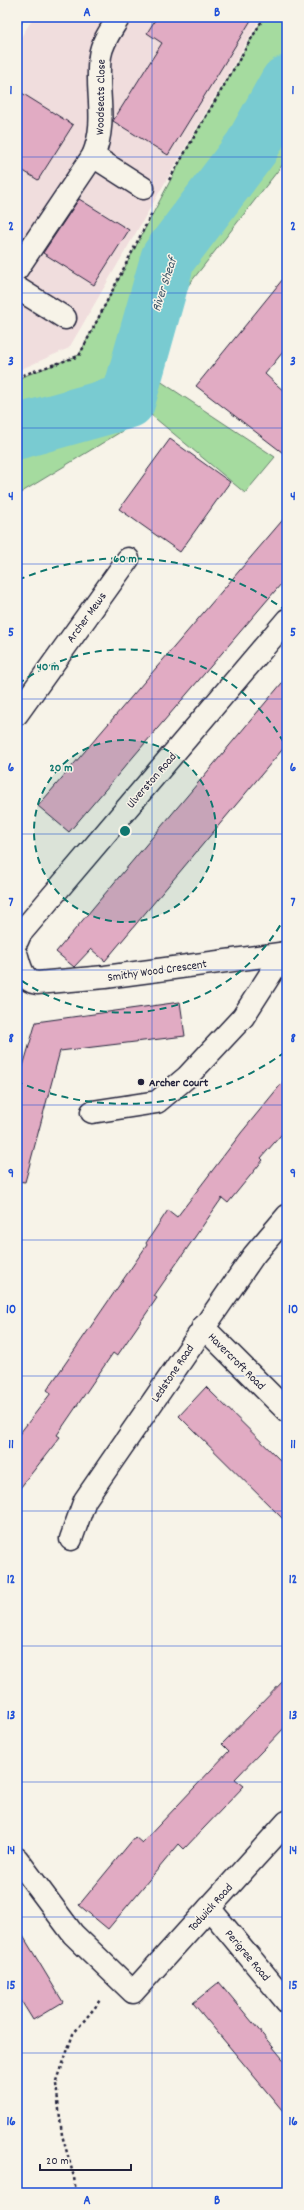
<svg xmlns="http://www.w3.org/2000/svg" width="304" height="2210" font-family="Dekko,sans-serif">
	<rect width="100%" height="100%" fill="#f7f3e8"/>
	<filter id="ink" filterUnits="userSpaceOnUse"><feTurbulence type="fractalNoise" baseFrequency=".025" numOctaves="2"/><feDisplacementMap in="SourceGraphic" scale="8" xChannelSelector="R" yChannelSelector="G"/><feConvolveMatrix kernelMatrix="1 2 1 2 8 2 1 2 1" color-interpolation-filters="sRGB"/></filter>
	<g filter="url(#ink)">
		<!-- built -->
		<path fill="#f0dddd" d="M34,17H261L69,348L17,371V43Z"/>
		<!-- green -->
		<path fill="#a5db9f" stroke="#647e6d" d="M264,17H287V159L162,319L148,373L275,457L245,493L150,414L17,495V379L79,355L192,139Z"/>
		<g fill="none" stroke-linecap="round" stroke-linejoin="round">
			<!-- river -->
			<path stroke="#79cbd1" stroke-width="55" d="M17,432L128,401L168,258L251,148L287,83"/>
		</g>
		<!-- building -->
		<g fill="#e1abc3" stroke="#22223b">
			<path d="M157,17H253L168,155L113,121L162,43L147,33Z"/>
			<path d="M17,90L73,125L38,180L17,167Z"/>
			<path d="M79,199L129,230L94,285L43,253Z"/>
			<path d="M287,274V347L265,374L287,394V456L196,386Z"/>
			<path d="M170,439L230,482L180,552L119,509Z"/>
			<path d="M287,515V577L69,832L38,806Z"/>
			<path d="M287,677V744L105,961L91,949L74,967L56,952Z"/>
			<path d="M180,1002L185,1036L60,1051L25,1182L17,1181V1087L36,1022Z"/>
			<path d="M287,1077V1128L261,1158L263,1160L228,1203L222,1198L154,1296L157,1298L117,1356L113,1353L57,1435L60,1437L17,1492V1437L51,1393L47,1390L147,1245L146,1243L168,1210L177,1217L241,1133Z"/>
			<path d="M206,1387L287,1467V1523L179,1416Z"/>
			<path d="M287,1677V1725L235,1779L244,1786L184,1849L179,1844L108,1929L79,1905L135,1837L142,1843L229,1751L222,1744Z"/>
			<path d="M17,1926L63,2002L33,2020L17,1994Z"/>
			<path d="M219,1982L287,2064V2116L193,2003Z"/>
		</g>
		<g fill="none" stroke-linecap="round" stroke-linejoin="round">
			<!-- minor casing -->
			<g stroke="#22223b" stroke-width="25">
				<g id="minor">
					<path d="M93,156L143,188"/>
					<path d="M17,269L93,156C108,121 95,91 100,56C102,41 112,29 119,17"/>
					<path d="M17,288L65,318"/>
					<path d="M17,714L128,559"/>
					<path d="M17,941L20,934L287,620"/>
					<path d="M17,956C20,967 23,981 37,983L105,977L287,953"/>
					<path d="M92,1112L157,1102L187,1077L243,1017L284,953"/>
					<path d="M203,1327L287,1411"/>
					<path d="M71,1539L85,1500L254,1255L287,1216"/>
					<path d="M17,1859L73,1934L133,1992L287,1822"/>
					<path d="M209,1908L287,2002"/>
				</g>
			</g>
			<!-- path -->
			<g stroke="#22223b" stroke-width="2.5" stroke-dasharray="3 3" stroke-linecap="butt">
				<path d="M17,29L24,17"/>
				<path d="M169,180L264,17"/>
				<path d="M17,377L79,356L152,213"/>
				<path d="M76,2193L74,2177L62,2135L56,2084L73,2034L102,1999"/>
			</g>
			<!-- minor -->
			<use href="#minor" stroke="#f7f3e8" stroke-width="22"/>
		</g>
	</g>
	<!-- grid -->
	<path fill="none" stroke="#1d4ed8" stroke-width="1" stroke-opacity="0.55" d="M152,17V2193M17,157H287M17,293H287M17,428H287M17,564H287M17,699H287M17,834H287M17,970H287M17,1105H287M17,1240H287M17,1376H287M17,1511H287M17,1646H287M17,1782H287M17,1917H287M17,2053H287"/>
	<!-- distance rings -->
	<circle cx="125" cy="831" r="91" fill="#0f766e" fill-opacity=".12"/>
	<g fill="none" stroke="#0f766e" stroke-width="2" stroke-dasharray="7 5">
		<circle cx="125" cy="831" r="91"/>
		<path d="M286 915A182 182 0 0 1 18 978M18 684A182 182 0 0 1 286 747"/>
		<path d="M285 1052A273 273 0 0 1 18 1082M18 580A273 273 0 0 1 285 610"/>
	</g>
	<!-- markers -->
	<circle fill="#22223b" stroke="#f7f3e8" stroke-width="1.5" cx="141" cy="1082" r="4"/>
	<g text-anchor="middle" stroke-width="3" stroke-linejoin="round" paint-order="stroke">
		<!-- street labels -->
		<g font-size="12" fill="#22223b" stroke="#f7f3e8">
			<text transform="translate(100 97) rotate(-89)" y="4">Woodseats Close</text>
			<text transform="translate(86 617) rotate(-54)" y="4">Archer Mews</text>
			<text transform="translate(151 780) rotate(-49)" y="4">Ulverston Road</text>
			<text transform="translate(157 970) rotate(-8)" y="4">Smithy Wood Crescent</text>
			<text transform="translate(237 1361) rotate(45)" y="4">Havercroft Road</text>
			<text transform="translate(172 1373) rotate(-56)" y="4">Ledstone Road</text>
			<text transform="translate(210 1907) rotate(-48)" y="4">Todwick Road</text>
			<text transform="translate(248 1955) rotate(50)" y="4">Perigree Road</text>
		</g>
		<!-- poi labels -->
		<g font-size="12" font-weight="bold" fill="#22223b" stroke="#f7f3e8" text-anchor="start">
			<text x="149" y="1086">Archer Court</text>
		</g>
		<!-- water labels -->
		<g font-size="13" font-style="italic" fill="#3c5568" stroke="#f7f3e8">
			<text transform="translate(163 284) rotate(-72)" y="5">River Sheaf</text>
		</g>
	</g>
	<circle cx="125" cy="831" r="6" fill="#0f766e" stroke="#f7f3e8" stroke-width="2"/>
	<g font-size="12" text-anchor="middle" font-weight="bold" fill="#0f766e" stroke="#f7f3e8" stroke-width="3" stroke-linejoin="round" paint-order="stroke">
		<text x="125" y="562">60 m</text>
		<text x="48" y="670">40 m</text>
		<text x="61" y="771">20 m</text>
	</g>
	<!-- margin -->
	<rect width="304" height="2210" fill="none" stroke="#f7f3e8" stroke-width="44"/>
	<!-- scale -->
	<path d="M40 2164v6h91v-6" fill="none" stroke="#22223b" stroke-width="2"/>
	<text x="46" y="2164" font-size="12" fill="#22223b" stroke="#f7f3e8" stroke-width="3" paint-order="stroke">20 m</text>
	<rect x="22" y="22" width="260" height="2166" fill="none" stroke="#1d4ed8" stroke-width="1.5"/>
	<g font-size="13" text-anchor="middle" font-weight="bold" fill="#1d4ed8">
		<text x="87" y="16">A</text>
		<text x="217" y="16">B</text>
		<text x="11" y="94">1</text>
		<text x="293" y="94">1</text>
		<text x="11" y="230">2</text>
		<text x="293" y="230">2</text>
		<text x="11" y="365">3</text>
		<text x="293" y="365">3</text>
		<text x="11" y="500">4</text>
		<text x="293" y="500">4</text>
		<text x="11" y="636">5</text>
		<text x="293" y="636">5</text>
		<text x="11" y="771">6</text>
		<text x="293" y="771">6</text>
		<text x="11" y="906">7</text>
		<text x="293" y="906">7</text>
		<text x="11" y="1042">8</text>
		<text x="293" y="1042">8</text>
		<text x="11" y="1177">9</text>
		<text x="293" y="1177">9</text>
		<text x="11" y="1313">10</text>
		<text x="293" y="1313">10</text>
		<text x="11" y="1448">11</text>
		<text x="293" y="1448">11</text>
		<text x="11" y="1583">12</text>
		<text x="293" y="1583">12</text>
		<text x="11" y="1719">13</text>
		<text x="293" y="1719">13</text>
		<text x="11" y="1854">14</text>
		<text x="293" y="1854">14</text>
		<text x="11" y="1989">15</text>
		<text x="293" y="1989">15</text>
		<text x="11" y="2125">16</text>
		<text x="293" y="2125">16</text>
		<text x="87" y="2204">A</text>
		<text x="217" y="2204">B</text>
	</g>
</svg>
